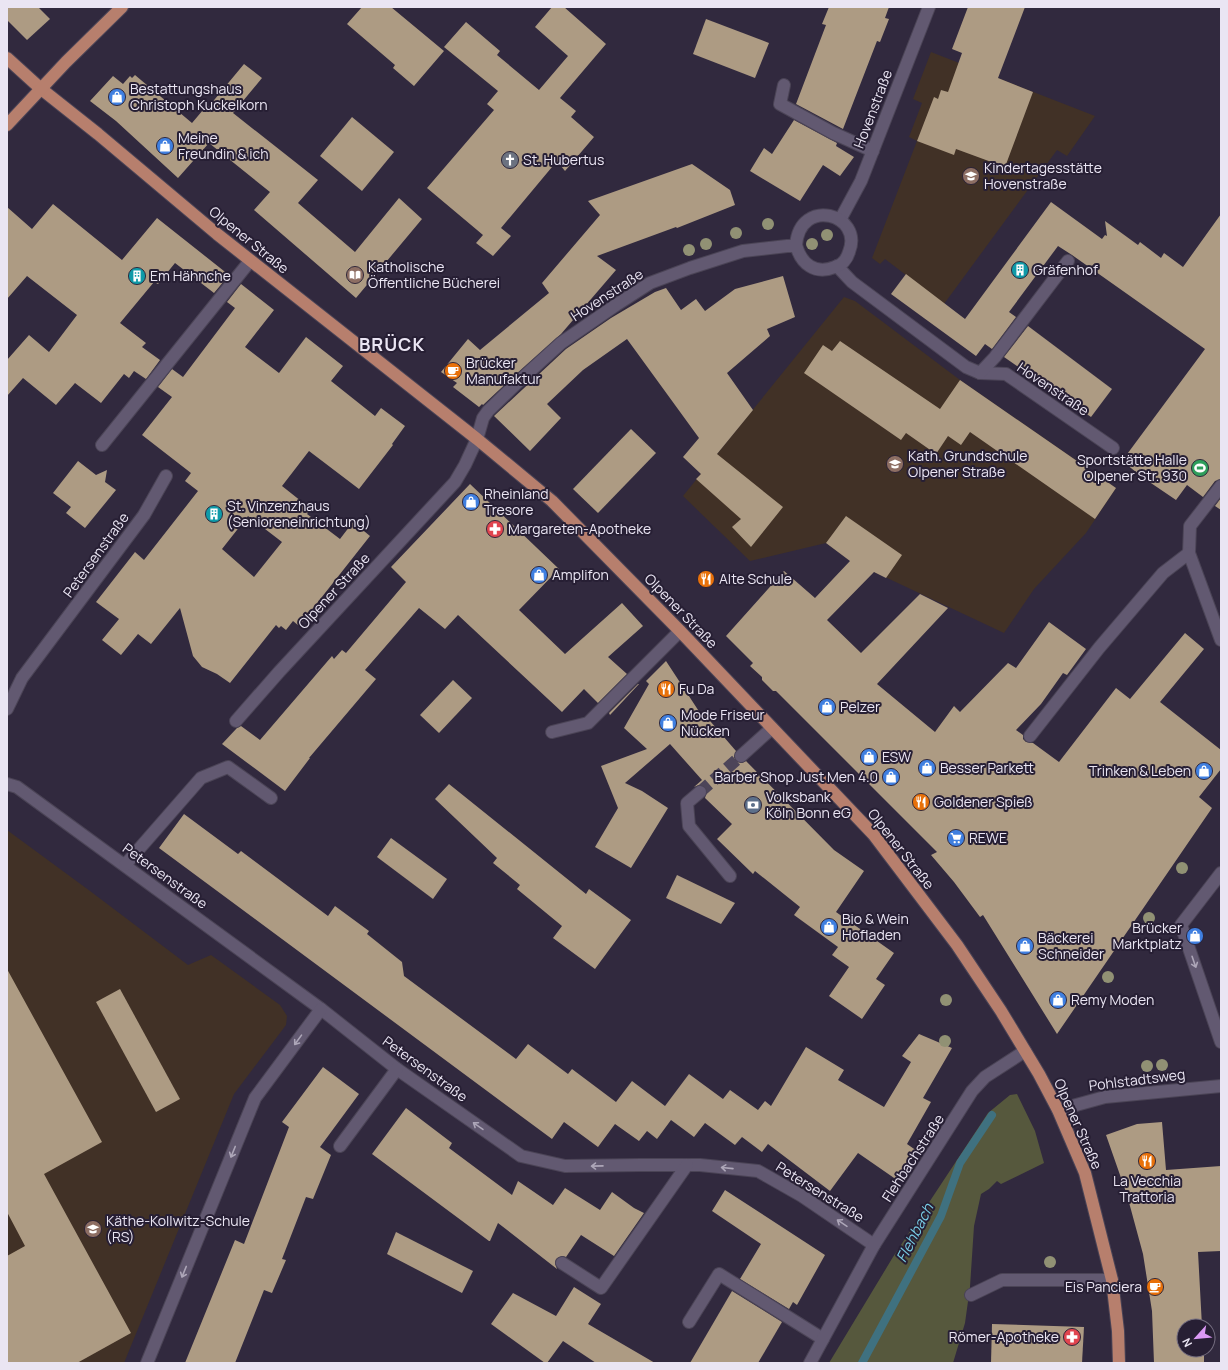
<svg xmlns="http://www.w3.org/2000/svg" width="1228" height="1370" font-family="Manrope,sans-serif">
	<rect width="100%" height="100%" fill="#31293e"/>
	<!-- education -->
	<g fill="#413126">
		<path d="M931,52L1095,116L1067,156L1057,150L944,304L885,259L880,264L872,258L917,141L909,137L922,103L913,99Z"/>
		<path d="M844,297L855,301L960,380L1116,488L1086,533L1034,589L1004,633L851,561L826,543L750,561L683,496Z"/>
		<path d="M7,830L90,891L188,965L211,955L280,1005L287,1016L286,1025L234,1094L124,1363H7Z"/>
	</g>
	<!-- park -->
	<path fill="#56583d" d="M1017,1094L1035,1131L1044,1163L1001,1184L997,1181L989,1189L981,1194L974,1226L970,1287L965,1323L953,1363H829L893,1257L988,1113L1010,1095Z"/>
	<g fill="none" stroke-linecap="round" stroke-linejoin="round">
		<!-- stream -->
		<path stroke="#3f7180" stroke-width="8" d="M862,1363L941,1216L960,1163L992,1115"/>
	</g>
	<!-- building -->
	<g fill="#ad9b83" fill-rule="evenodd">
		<path d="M7,7H38L50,19L27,40L7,20Z"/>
		<path d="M362,7H391L444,51L414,86L393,68L395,65L347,24Z"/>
		<path d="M552,7H564L606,44L560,98L576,111L571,117L594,137L565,171L557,161L501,228L511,236L493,256L476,243L483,235L427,188L494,110L487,104L498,91L444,47L466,22L500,51L497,55L539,90L568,56L535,27Z"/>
		<path d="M829,7H889L885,18L889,19L880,42L877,41L843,129L796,104L826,25L822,24Z"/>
		<path d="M968,7H1025L998,78L1033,92L1005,167L956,149L954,155L917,141L934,97L938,99L941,90L948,92L962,53L952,49Z"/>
		<path d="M706,19L769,43L755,78L693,54Z"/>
		<path d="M244,64L262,78L233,113L318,180L298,203L355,252L399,198L422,219L356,298L254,210L270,192L209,143L178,178L116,121L90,101L113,76L123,84L130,76L132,78L135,75L192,123L203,110L205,111Z"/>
		<path d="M352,117L394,152L362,191L320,156Z"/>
		<path d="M794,120L837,143L836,146L854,157L840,176L823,165L800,201L750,171L764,148L772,154Z"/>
		<path d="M692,164L730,190L735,205L677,228L676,227L597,256L616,270L561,334L514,376L483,405L482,404L479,407L453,387L457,383L441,372L468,339L480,350L549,293L542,283L600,215L588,201Z"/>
		<path d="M1051,202L1102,239L1105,235L1107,236L1105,221L1138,245L1140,242L1161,258L1164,253L1183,267L1221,214V479L1215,481L1203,497L1187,485L1176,500L1145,479L1122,461L1205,349L1072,255L1058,246L1009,312L1016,317L992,349L985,344L976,356L891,294L906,274L965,319Z"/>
		<path d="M53,204L122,260L157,218L229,275L214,293L175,263L158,284L154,282L120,323L146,343L142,347L160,360L146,379L134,371L129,378L124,374L101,403L75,383L56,405L23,378L7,396V360L29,335L49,352L77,315L27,276L7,299V207L32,229Z"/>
		<path d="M783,276L795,317L767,329L770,336L727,373L753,410L717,454L783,507L751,547L732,527L741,519L696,479L701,474L683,457L699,438L627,339L583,370L547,404L561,418L530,451L494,416L566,349L611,318L655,292L666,288L681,310L696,299L705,311L735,289Z"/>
		<path d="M241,284L274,310L245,347L279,373L306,337L343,366L331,381L375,416L381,408L405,426L392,444L393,445L359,489L309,451L282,486L311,509L307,514L340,539L353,522L370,536L299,626L293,621L286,630L281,626L279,628L276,625L230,683L217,674L202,667L193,656L180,608L151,644L138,634L121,655L102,640L119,619L96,602L135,552L144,560L198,491L185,481L191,473L142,435L172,397L158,387L172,369L183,377L235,308L227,302ZM248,516L282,542L254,577L222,549Z"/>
		<path d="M1028,326L1112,389L1091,417L1004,357Z"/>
		<path d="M840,341L940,409L960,380L1116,488L1095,519L970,432L961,445L948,436L936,454L906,433L901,440L804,373L823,345L832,351Z"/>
		<path d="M631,429L656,453L598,513L573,489Z"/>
		<path d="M78,461L96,475L107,470L105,482L116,490L85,528L66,513L71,507L53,493Z"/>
		<path d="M470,484L559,569L519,610L565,654L622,603L643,626L608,657L627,674L598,703L584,689L562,712L458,615L445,629L419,608L365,670L376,679L309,758H310L285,791L222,744L237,728L241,726L260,740L332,656L334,659L342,650L346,653L406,582L391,567Z"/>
		<path d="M1221,498V510L1215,506Z"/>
		<path d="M846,516L902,555L886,578L874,572L827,620L861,653L920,594L948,608L877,684L935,732L954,706L960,712L1008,663L1016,668L1049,622L1086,649L1067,675L1063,673L1041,704L1016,730L1023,735V739L1026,742L1033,743L1059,762L1116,688L1130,699L1185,633L1204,649L1160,702L1221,750V769L1199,797L1212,808L1057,1034L983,915L980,917L954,882L931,855L937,852L776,691H773L762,680V677L750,666L753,663L726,636L784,571L815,598L850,561L826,543Z"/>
		<path d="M666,661L702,716L704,714L736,751L734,757L736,761L742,763L746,761L834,850L864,871L836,912L894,953L876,979L885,985L862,1019L829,996L849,967L832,955L838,947L794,915L800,907L755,871L753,874L717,839L732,824L705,798L707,791L705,787L699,785L694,787L702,780L670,744L625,783L642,791L668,808L631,868L595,847L618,808L601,766L647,749L624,728L649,684L646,681Z"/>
		<path d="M453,680L472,698L439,733L420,715Z"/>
		<path d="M638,684H639L610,715L609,713Z"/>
		<path d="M449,784L586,894L589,889L631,920L595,969L553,938L562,926L517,889L520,885L493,863L497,858L435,799Z"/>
		<path d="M184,814L238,854L241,851L328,916L335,906L369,931L367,934L402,962L404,976L516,1059L528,1044L568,1074L572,1069L616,1102L632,1081L665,1106L689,1074L723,1099L730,1090L758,1110L765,1101L771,1106L806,1047L844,1070L838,1080L884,1107L911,1062L902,1056L919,1034L952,1048L923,1098L931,1102L907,1144L917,1151L897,1180L858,1153L830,1191L768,1144L762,1152L742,1137L735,1145L705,1123L694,1137L671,1120L657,1139L647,1131L639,1141L615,1124L598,1147L564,1122L552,1139L159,848Z"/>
		<path d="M391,838L447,879L433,899L377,857Z"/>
		<path d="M677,875L735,903L721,924L666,898Z"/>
		<path d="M7,969L102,1142L44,1174L131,1333L77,1363H7V1256L25,1246L7,1212Z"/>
		<path d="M120,989L180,1099L156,1112L96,1002Z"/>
		<path d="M323,1067L359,1094L320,1147L331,1155L313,1199L306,1197L282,1259L286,1260L272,1293L264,1290L235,1363H185L235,1240L244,1244L289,1127L282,1122Z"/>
		<path d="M406,1108L452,1143L449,1148L512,1195L518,1181L553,1205L565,1188L600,1210L612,1192L634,1208L644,1213L614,1256L581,1235L566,1257L562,1256L556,1259L555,1263L557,1269L498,1223L490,1241H489L372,1154Z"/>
		<path d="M1162,1122L1166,1170L1221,1166V1251L1198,1252L1202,1326H1184V1350H1204V1363H1154L1152,1311L1143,1254L1127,1195L1106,1135L1137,1124Z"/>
		<path d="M725,1190L825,1255L797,1305L793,1302L789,1309L740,1279L761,1244L712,1211Z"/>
		<path d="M396,1232L473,1271L462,1293L387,1254Z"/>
		<path d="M574,1287L601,1304L588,1324L655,1363H596L563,1341L547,1363H545L491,1324L513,1293L556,1316Z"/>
		<path d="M732,1291L782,1322L758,1363H690Z"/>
		<path d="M992,1324L1084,1327L1082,1363H991Z"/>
	</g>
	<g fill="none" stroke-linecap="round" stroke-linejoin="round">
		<!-- minor-tunnel -->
		<path stroke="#4d4559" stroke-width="12" stroke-dasharray="12 6" stroke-linecap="butt" d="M700,792L741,756"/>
		<!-- minor casing -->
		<g stroke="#4b4456" stroke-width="14">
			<g id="minor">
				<path d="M784,85L780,104L833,133L873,151"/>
				<path d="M840,220L861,181L929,7"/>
				<path d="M837,266L852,282L966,367L980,373L1006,374L1113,448"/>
				<path d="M980,373L995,357L1068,261"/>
				<path d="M102,445L250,261"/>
				<path d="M1221,486L1190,526L1189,553L1221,640"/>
				<path d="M7,709L22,678L144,515L166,476"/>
				<path d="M236,721L279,672L455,482L465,465L477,439L483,418L488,411L519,381L561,343L616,305L650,283L690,268L743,251L796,245C801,264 815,275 835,267C842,265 847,259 849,252C864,214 800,196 796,245"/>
				<path d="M552,732L588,723L680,631"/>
				<path d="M1030,736L1099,648L1163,573L1189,553"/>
				<path d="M741,756L772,728"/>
				<path d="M7,784L17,787L321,1009L397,1069L521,1156L565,1166L641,1165H700L758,1171L802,1196L874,1245"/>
				<path d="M700,792L687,803L689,826L730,876"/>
				<path d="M125,865L201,778L228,767L271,798"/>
				<path d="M1221,873L1181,925L1221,1042"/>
				<path d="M1058,1110L1105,1097L1221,1086"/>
				<path d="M340,1146L397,1069"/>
				<path d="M562,1263L601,1288L687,1165"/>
				<path d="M971,1295L1002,1280H1112"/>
				<path d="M689,1322L719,1274L823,1339"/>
				<path d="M147,1363L255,1098L321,1009"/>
				<path d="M810,1363L874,1245L972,1091L985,1077L1025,1051"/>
			</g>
		</g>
		<!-- major casing -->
		<g stroke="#4b4456" stroke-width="14">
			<g id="major">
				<path d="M7,58L40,88L98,134L217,234L477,439L552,501L680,631L873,834L957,945L1001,1011L1039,1074L1058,1110L1085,1173L1112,1280L1118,1331L1119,1363"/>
				<path d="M7,125L66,62L122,7"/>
			</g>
		</g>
		<!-- minor -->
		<use href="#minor" stroke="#625971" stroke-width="12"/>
		<!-- major -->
		<use href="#major" stroke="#b77f6d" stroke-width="12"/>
	</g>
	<!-- trees -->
	<g fill="#919174">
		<circle cx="768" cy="224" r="6"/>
		<circle cx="736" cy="233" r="6"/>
		<circle cx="827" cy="235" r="6"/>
		<circle cx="706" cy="244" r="6"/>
		<circle cx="812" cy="244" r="6"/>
		<circle cx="689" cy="250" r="6"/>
		<circle cx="1182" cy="868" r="6"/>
		<circle cx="1149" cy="918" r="6"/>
		<circle cx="1108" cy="977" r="6"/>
		<circle cx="946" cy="1000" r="6"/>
		<circle cx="945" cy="1041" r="6"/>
		<circle cx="1162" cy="1065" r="6"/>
		<circle cx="1147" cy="1066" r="6"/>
		<circle cx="1050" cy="1262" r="6"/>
	</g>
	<!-- one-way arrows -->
	<defs><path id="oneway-shaft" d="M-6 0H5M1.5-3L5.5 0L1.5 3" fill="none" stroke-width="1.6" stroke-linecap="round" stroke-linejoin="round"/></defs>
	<g stroke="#ada6b8">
		<use href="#oneway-shaft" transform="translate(1194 962) rotate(71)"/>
		<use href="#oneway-shaft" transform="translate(298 1040) rotate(126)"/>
		<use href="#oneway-shaft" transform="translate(478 1126) rotate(-145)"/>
		<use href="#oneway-shaft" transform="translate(233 1152) rotate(112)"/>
		<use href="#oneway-shaft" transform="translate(597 1166) rotate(179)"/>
		<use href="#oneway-shaft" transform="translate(727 1168) rotate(-174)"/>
		<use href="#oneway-shaft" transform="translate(842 1223) rotate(-146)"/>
		<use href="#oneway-shaft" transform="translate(184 1272) rotate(112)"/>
	</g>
	<!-- icons -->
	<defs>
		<g id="shop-disc" transform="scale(0.9)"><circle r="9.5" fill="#3f7fe0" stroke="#271f34"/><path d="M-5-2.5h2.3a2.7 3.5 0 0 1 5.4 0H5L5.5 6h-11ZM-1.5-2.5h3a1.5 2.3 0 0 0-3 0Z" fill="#fff"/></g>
		<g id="church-disc" transform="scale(0.9)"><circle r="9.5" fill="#6b7280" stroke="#271f34"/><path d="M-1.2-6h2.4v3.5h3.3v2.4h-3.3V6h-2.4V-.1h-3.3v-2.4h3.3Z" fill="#fff"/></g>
		<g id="school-disc" transform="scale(0.9)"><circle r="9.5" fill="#8d6e63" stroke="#271f34"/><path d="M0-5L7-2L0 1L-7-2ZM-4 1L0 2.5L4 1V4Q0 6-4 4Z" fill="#fff"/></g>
		<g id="building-disc" transform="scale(0.9)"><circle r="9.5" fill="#0f9aa8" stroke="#271f34"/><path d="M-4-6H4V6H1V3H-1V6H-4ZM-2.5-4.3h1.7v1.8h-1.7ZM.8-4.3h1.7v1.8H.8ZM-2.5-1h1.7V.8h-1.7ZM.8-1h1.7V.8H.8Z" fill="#fff"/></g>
		<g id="library-disc" transform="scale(0.9)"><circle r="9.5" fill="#8d6e63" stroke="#271f34"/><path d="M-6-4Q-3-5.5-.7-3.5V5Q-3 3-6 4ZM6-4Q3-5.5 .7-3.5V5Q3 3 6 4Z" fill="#fff"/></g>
		<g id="cafe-disc" transform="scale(0.9)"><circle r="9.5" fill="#e8710a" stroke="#271f34"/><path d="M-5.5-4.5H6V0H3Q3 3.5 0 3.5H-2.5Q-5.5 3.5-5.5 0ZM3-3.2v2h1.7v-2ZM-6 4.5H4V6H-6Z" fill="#fff"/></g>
		<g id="stadium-disc" transform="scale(0.9)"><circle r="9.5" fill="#2e9e5b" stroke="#271f34"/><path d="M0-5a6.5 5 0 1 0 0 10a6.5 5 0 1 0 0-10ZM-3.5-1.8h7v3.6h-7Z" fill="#fff"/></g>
		<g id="pharmacy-disc" transform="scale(0.9)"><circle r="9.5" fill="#e0444e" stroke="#271f34"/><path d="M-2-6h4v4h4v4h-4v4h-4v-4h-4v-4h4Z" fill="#fff"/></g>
		<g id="restaurant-disc" transform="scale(0.9)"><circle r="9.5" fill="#e8710a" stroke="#271f34"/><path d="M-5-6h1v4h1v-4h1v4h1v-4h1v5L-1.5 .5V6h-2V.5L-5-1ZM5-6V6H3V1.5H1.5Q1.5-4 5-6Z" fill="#fff"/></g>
		<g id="bank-disc" transform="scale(0.9)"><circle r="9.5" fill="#5c6f8a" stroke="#271f34"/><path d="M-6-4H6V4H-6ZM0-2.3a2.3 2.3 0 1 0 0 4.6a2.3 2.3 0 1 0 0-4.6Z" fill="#fff"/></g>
		<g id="supermarket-disc" transform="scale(0.9)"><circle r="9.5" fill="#3f7fe0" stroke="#271f34"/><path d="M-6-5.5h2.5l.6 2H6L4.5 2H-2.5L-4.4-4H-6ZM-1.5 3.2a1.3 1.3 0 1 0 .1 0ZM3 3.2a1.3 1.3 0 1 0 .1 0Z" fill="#fff"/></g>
	</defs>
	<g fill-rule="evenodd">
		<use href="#shop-disc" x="117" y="97"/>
		<use href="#shop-disc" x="165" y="146"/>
		<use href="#church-disc" x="510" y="160"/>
		<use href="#school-disc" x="971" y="176"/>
		<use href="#building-disc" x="1020" y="270"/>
		<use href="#library-disc" x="355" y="275"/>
		<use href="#building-disc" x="137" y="276"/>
		<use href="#cafe-disc" x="453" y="371"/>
		<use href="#school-disc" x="895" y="464"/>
		<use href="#stadium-disc" x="1200" y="468"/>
		<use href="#shop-disc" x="471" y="502"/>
		<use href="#building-disc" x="214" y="514"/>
		<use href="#pharmacy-disc" x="495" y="529"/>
		<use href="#shop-disc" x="539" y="575"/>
		<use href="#restaurant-disc" x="706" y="579"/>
		<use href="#restaurant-disc" x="666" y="689"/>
		<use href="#shop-disc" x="827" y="707"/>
		<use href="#shop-disc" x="668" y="723"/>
		<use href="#shop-disc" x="869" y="757"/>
		<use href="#shop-disc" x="927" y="768"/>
		<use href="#shop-disc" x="1204" y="771"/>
		<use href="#shop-disc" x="891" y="777"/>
		<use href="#restaurant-disc" x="921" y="802"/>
		<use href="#bank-disc" x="753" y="805"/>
		<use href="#supermarket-disc" x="956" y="838"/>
		<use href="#shop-disc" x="829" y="927"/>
		<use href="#shop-disc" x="1195" y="936"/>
		<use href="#shop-disc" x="1025" y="946"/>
		<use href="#shop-disc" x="1058" y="1000"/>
		<use href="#restaurant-disc" x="1147" y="1161"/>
		<use href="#school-disc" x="93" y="1229"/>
		<use href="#cafe-disc" x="1155" y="1287"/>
		<use href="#pharmacy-disc" x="1072" y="1337"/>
	</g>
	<g text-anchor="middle" stroke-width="4" stroke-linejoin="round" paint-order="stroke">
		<!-- poi labels -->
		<g font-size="14" fill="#eae5f3" stroke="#271f34" text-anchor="start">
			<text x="130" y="94">Bestattungshaus<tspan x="130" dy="16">Christoph Kuckelkorn</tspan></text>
			<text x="178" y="143">Meine<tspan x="178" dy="16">Freundin &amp; ich</tspan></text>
			<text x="523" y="165">St. Hubertus</text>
			<text x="984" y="173">Kindertagesstätte<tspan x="984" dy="16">Hovenstraße</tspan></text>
			<text x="368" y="272">Katholische<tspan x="368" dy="16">Öffentliche Bücherei</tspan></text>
			<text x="1033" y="275">Gräfenhof</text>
			<text x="150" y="281">Em Hähnche</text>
			<text x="466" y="368">Brücker<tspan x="466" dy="16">Manufaktur</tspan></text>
			<text x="908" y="461">Kath. Grundschule<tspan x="908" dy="16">Olpener Straße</tspan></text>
			<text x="1187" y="465" text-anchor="end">Sportstätte Halle<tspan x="1187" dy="16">Olpener Str. 930</tspan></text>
			<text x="484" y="499">Rheinland<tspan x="484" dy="16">Tresore</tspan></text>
			<text x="227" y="511">St. Vinzenzhaus<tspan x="227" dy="16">(Senioreneinrichtung)</tspan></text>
			<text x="508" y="534">Margareten-Apotheke</text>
			<text x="552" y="580">Amplifon</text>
			<text x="719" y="584">Alte Schule</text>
			<text x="679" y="694">Fu Da</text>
			<text x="840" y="712">Pelzer</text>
			<text x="681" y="720">Mode Friseur<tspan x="681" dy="16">Nücken</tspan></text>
			<text x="882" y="762">ESW</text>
			<text x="940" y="773">Besser Parkett</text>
			<text x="1191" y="776" text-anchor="end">Trinken &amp; Leben</text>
			<text x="878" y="782" text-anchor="end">Barber Shop Just Men 4.0</text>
			<text x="766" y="802">Volksbank<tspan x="766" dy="16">Köln Bonn eG</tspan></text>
			<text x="934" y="807">Goldener Spieß</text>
			<text x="969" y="843">REWE</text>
			<text x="842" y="924">Bio &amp; Wein<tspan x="842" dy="16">Hofladen</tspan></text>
			<text x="1182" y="933" text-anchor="end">Brücker<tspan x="1182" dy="16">Marktplatz</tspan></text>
			<text x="1038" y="943">Bäckerei<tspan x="1038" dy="16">Schneider</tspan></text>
			<text x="1071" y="1005">Remy Moden</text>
			<text x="1147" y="1186" text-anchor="middle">La Vecchia<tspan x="1147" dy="16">Trattoria</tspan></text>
			<text x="106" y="1226">Käthe-Kollwitz-Schule<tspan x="106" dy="16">(RS)</tspan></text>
			<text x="1142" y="1292" text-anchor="end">Eis Panciera</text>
			<text x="1059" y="1342" text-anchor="end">Römer-Apotheke</text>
		</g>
		<!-- street labels -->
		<g font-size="14" fill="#eae5f3" stroke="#271f34">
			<text transform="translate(873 109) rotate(-69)" y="5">Hovenstraße</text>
			<text transform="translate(249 240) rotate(39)" y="5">Olpener Straße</text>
			<text transform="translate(607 295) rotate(-33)" y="5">Hovenstraße</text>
			<text transform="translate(1053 389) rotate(34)" y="5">Hovenstraße</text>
			<text transform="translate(96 555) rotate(-54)" y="5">Petersenstraße</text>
			<text transform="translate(334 591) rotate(-47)" y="5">Olpener Straße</text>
			<text transform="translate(681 611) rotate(46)" y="5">Olpener Straße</text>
			<text transform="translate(901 849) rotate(52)" y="5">Olpener Straße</text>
			<text transform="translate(165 876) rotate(36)" y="5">Petersenstraße</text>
			<text transform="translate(425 1069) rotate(36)" y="5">Petersenstraße</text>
			<text transform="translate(1137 1080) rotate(-7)" y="5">Pohlstadtsweg</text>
			<text transform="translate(1078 1124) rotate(66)" y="5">Olpener Straße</text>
			<text transform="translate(913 1158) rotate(-57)" y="5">Flehbachstraße</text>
			<text transform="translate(820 1192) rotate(32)" y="5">Petersenstraße</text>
		</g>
		<!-- water labels -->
		<g font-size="15" font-style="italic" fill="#79cee6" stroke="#271f34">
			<text transform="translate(915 1233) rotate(-63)" y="5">Flehbach</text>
		</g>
		<!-- district labels -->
		<g font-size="18" font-weight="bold" letter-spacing="1" fill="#eae5f3" stroke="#271f34">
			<text x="392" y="351">BRÜCK</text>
		</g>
	</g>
	<!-- border -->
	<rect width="1228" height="1370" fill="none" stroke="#eae5f3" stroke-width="16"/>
	<!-- north arrow -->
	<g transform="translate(1196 1338) rotate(243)"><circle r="19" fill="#271f34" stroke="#756e80"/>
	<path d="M0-3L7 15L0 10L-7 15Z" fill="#db99f5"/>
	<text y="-6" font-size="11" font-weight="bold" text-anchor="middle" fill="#eae5f3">N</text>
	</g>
</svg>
